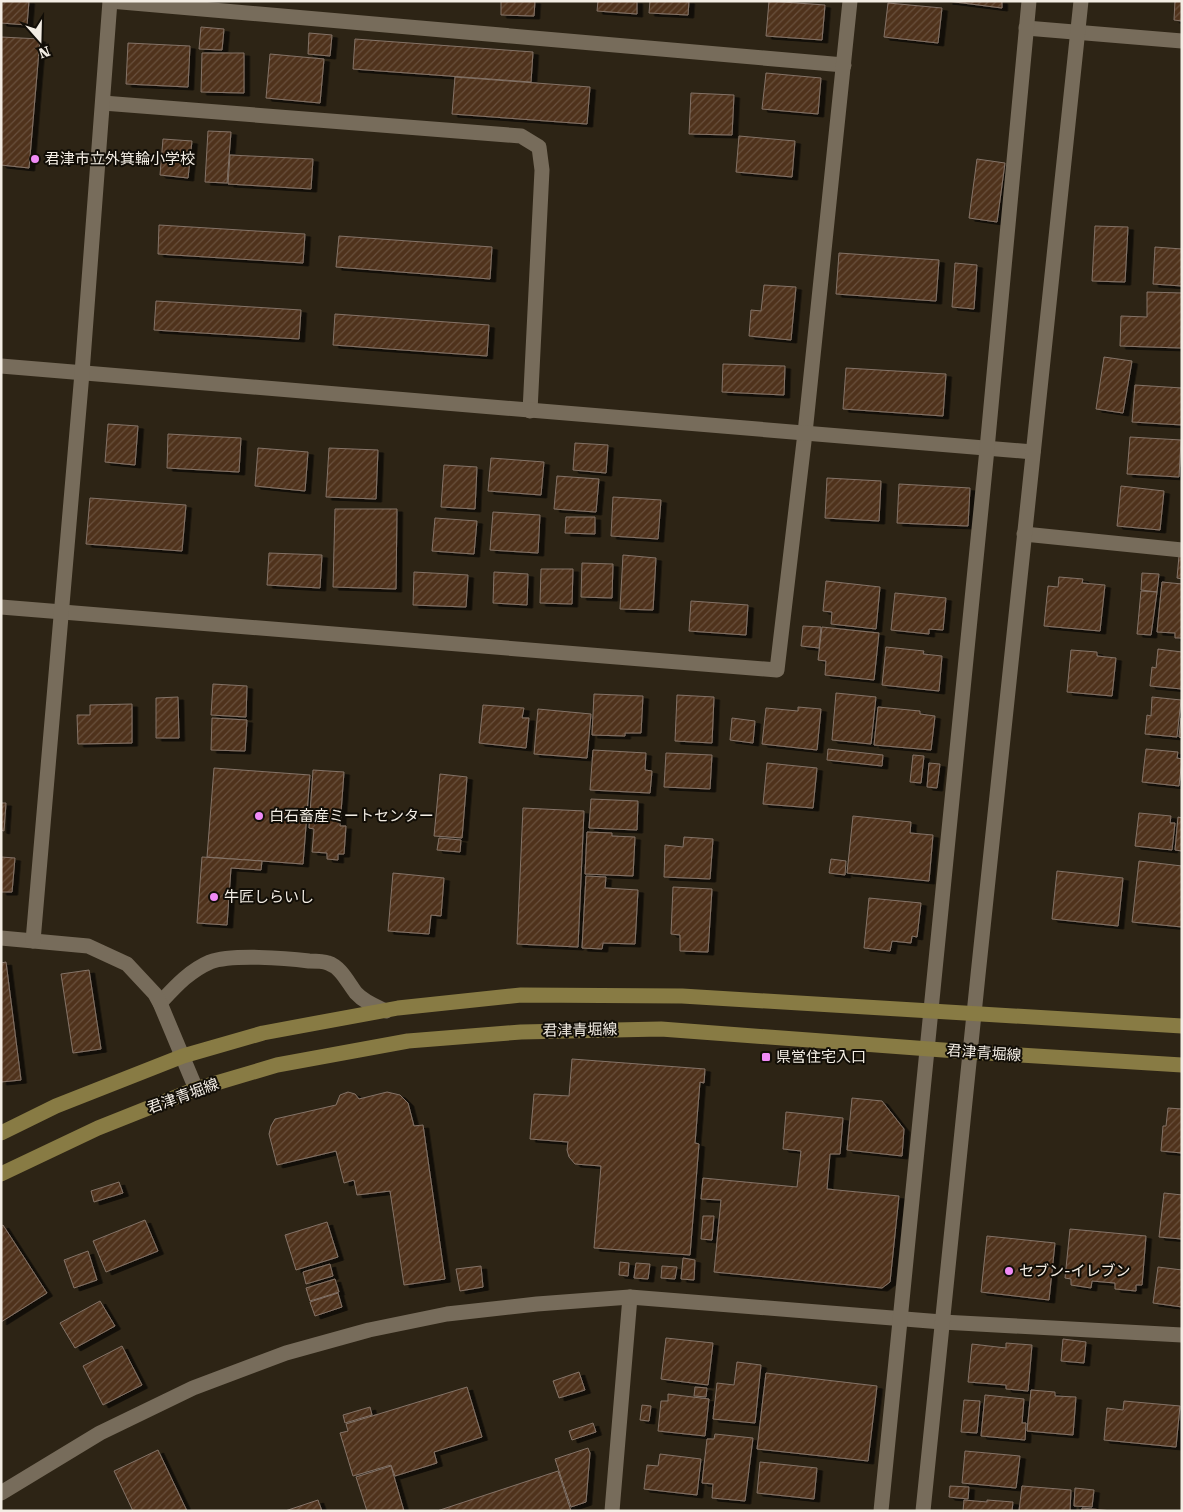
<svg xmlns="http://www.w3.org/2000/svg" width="1183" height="1512" font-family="'Roboto Serif','Noto Sans JP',serif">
	<defs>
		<pattern id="building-hatch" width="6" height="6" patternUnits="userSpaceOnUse" patternTransform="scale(1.25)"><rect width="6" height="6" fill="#4f321c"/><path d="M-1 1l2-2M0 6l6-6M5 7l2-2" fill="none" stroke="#69503d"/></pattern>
		<filter id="shadow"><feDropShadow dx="5.5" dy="3" stdDeviation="0" flood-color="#0009"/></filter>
	</defs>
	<rect width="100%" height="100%" fill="#2d2415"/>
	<!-- building -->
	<g fill="url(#building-hatch)" stroke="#847367" filter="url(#shadow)">
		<path d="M1,1H29L27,25L1,23Z"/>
		<path d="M501,1H535L534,16L501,15Z"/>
		<path d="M598,1H637V14L597,11Z"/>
		<path d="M650,1H689L688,15L649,13Z"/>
		<path d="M769,1L825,5L822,40L766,36Z"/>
		<path d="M947,1H1002V8Z"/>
		<path d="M1175,1H1182V21L1174,20Z"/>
		<path d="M888,3L942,8L938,43L884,37Z"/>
		<path d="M201,27L224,29L222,50L199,49Z"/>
		<path d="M309,33L332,35L330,56L308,54Z"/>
		<path d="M1,37L40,39L29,168L1,165Z"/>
		<path d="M355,39L533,52L531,82L353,69Z"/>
		<path d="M128,43L190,46L188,87L126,84Z"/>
		<path d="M202,53H244V93L201,92Z"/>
		<path d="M270,54L324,59L320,103L266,98Z"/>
		<path d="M766,73L821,78L818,114L762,109Z"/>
		<path d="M455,77L590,87L587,124L452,114Z"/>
		<path d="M691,93L734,95L732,135L689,134Z"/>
		<path d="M208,131L231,132L227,183L205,182Z"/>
		<path d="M739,136L795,141L792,177L736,172Z"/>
		<path d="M163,139L192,141L188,178L160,175Z"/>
		<path d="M230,155L313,159L311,189L228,184Z"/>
		<path d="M977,159L1005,163L997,222L969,218Z"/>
		<path d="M159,225L305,234L303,263L158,254Z"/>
		<path d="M1095,226L1128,227L1125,282L1092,281Z"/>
		<path d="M339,236L492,247L490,279L336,267Z"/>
		<path d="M1155,247L1182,249V286L1153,284Z"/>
		<path d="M839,253L939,260L936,301L836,294Z"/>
		<path d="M955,263L977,265L974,309L952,307Z"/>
		<path d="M764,285L796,287L791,340L749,336L751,310L761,311Z"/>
		<path d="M1147,292L1182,293L1181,348L1120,346L1121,316L1147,317Z"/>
		<path d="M156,301L301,310L299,339L154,330Z"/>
		<path d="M335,314L489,325L487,356L333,345Z"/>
		<path d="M1104,357L1132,361L1123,413L1096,409Z"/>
		<path d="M723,364L785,366L784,395L722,392Z"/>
		<path d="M846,368L946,374L943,416L843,409Z"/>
		<path d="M1135,385L1182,388V425L1132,422Z"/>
		<path d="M108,424L138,426L135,465L105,462Z"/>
		<path d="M168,434L241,438L239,472L167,468Z"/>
		<path d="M1130,437L1181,440L1179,477L1127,474Z"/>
		<path d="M575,443L608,445L606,473L573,470Z"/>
		<path d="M258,448L308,452L305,491L255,486Z"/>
		<path d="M329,448L378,450L376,499L326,497Z"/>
		<path d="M491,458L544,462L541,495L488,491Z"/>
		<path d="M444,465L477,467L475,509L441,507Z"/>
		<path d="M557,476L599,479L596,512L554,509Z"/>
		<path d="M827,478L881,481L879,521L825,518Z"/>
		<path d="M899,484L970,488L968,526L897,523Z"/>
		<path d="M1121,486L1164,491L1160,530L1117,526Z"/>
		<path d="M613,497L661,500L658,539L611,536Z"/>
		<path d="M90,498L186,505L182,551L86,544Z"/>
		<path d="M335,509H397L396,589L333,587Z"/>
		<path d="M493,512L540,515L538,553L490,550Z"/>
		<path d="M566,517H595V534L565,533Z"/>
		<path d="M435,518L477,521L474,554L432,551Z"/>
		<path d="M269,553L322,555L320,588L267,585Z"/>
		<path d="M623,555L656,558L653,610L620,609Z"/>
		<path d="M1179,556H1182V579L1177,578Z"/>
		<path d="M582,563L613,564L612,598L581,597Z"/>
		<path d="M541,569H573L572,604L540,603Z"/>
		<path d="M414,572L468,575L466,607L413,605Z"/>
		<path d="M494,572L528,574L527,605L493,603Z"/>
		<path d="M1142,573L1159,574L1157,592L1141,590Z"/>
		<path d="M1059,577L1083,579L1082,583L1105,585L1100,631L1044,626L1048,586L1058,587Z"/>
		<path d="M826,581L880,587L876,629L831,624L832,612L823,611Z"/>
		<path d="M1162,582L1182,584V638H1175V633L1157,632Z"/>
		<path d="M1141,591L1157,592L1151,635L1137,634Z"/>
		<path d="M895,593L946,598L943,630L929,629V634L891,630Z"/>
		<path d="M691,601L748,605L746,635L689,631Z"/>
		<path d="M803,626L821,627L819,648L801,646Z"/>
		<path d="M822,627L879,633L874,680L825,675L826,661L818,660Z"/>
		<path d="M886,647L924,651L923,654L942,656L939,691L882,685Z"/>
		<path d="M1158,649L1182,652V689L1150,686L1152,667L1156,668Z"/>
		<path d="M1071,650L1097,652V656L1116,658L1112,696L1067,692Z"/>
		<path d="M213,684L247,686L246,717L211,715Z"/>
		<path d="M836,693L876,697L871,744L832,740Z"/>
		<path d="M594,694L643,696L641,733H625V736L592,735Z"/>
		<path d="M677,695L714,697L712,743L675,741Z"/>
		<path d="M178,697L179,738H156V698Z"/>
		<path d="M1152,697L1181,700L1177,737L1145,734L1147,715L1151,716Z"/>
		<path d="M132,704V743L78,744L77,715H90V705Z"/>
		<path d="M483,705L524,708L522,718H529L526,748L479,743Z"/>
		<path d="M798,707L821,709L817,750L762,744L766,708L798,711Z"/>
		<path d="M878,707L920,711V714L935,716L931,750L874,745Z"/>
		<path d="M538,709L591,714L587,758L534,754Z"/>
		<path d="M212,718L247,720L245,751L211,750Z"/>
		<path d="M732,718L755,721L753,743L730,740Z"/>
		<path d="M1181,718L1182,719V738L1179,737Z"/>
		<path d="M828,749L883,755L882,766L827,760Z"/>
		<path d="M1146,749L1178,752L1177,758L1182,759L1179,786L1142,782Z"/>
		<path d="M593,750L646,753L645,770L652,771L650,793L590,790Z"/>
		<path d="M666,753L712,755L710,789L664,787Z"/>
		<path d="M913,755L924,756L921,783L910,782Z"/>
		<path d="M767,763L817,768L813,808L763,804Z"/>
		<path d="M929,763L940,764L937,788L927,787Z"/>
		<path d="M214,768L310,775L303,864L207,857Z"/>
		<path d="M313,770L344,772L340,826H346L344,854H338V860L327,859V853L312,852L314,829L309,828Z"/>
		<path d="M440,774L467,777L462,838L434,836Z"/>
		<path d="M591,799L638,801L637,830L589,828Z"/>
		<path d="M1,803H6L4,831L1,830Z"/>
		<path d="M523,808L584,811L578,947L517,944Z"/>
		<path d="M1139,813L1171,816L1170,823H1175L1172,850L1135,846Z"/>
		<path d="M853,816L911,822L910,833L933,835L929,881L847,873Z"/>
		<path d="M1178,817L1182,818V851L1175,850Z"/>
		<path d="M587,832L612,833V836L635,837L633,876L585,874Z"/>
		<path d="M684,837L713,839L710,879L664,877L665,845L683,847Z"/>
		<path d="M439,838L461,840L460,852L437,850Z"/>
		<path d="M1,857L15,858L12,892H1Z"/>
		<path d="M202,857L262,861L261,870L231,868L227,925L197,923Z"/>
		<path d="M831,859L846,861L845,875L829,873Z"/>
		<path d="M1139,861L1182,866V927L1132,922Z"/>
		<path d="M1057,871L1123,878L1118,926L1052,919Z"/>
		<path d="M393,873L444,878L441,916L431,915L429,934L388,931Z"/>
		<path d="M586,876L606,877L605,888L638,890L635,944L603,943L602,949L582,948Z"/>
		<path d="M673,887L712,889L708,952L680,951V935L671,934Z"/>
		<path d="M869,898L921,903L917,937L912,936L911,943L892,941L890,951L864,948Z"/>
		<path d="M6,962L21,1080L1,1082V963Z"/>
		<path d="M89,970L101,1049L73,1053L61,974Z"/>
		<path d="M572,1059L705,1069L704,1083L700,1082L695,1143L699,1144L690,1255L594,1248L601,1166L575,1164L569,1157L567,1150L568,1142L530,1139L534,1094L569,1096Z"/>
		<path d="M348,1092L355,1094L359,1099L387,1092L400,1095L408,1103L414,1126L423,1125L445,1279L404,1285L390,1191L357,1195L354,1180L344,1183L336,1151L277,1165L269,1134L271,1126L275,1119L336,1105L340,1095Z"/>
		<path d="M852,1098L882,1101L904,1129L902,1156L847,1150Z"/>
		<path d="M1168,1108L1182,1109V1153L1161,1151L1163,1126H1166Z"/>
		<path d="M786,1112L843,1118L840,1154H830L827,1189L899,1196L890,1282L882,1288L714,1272L721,1200L701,1199L703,1178L797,1187L801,1151L783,1149Z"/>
		<path d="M119,1182L123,1193L94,1202L91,1191Z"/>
		<path d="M1164,1193L1182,1195V1239L1159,1237Z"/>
		<path d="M703,1216H714L712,1240L701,1239Z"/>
		<path d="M145,1220L158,1251L106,1272L93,1241Z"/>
		<path d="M327,1222L338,1257L296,1270L285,1235Z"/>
		<path d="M3,1225L47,1293L1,1322V1226Z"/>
		<path d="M1070,1229L1146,1236L1142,1285H1136V1291L1115,1289V1283L1092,1281L1091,1288L1071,1285V1279L1065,1278Z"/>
		<path d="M987,1236L1055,1243L1049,1300L981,1292Z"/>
		<path d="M88,1251L97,1280L74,1288L64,1260Z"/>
		<path d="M683,1258L695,1260L694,1280L681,1279Z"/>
		<path d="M620,1262L629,1263L628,1276L619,1275Z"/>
		<path d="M636,1263L650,1264L648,1279L634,1278Z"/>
		<path d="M330,1264L333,1276L306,1284L303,1272Z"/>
		<path d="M481,1266L483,1287L460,1291L456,1269Z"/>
		<path d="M662,1266L677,1267L675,1279L661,1278Z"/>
		<path d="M1158,1267L1182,1270V1307L1153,1303Z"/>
		<path d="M335,1279L339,1292L310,1301L306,1288Z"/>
		<path d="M338,1293L342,1307L315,1316L310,1302Z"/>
		<path d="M100,1301L115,1326L75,1348L60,1323Z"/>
		<path d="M666,1338L713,1343L708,1385L661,1379Z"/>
		<path d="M1063,1339L1086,1342L1084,1363L1061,1361Z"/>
		<path d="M1006,1343L1032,1345L1028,1391L1006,1389V1385L968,1382L972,1344L1006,1348Z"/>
		<path d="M122,1346L142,1385L103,1405L83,1366Z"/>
		<path d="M737,1362L761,1365L755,1423L713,1419L717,1383L734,1385Z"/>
		<path d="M579,1372L585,1390L559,1398L553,1381Z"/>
		<path d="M766,1373L877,1386L868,1461L757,1449Z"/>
		<path d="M467,1387L482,1437L434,1452L437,1463L395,1476L391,1465L353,1476L340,1433L348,1431L346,1424Z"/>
		<path d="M695,1387L707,1388L706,1397L694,1396Z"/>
		<path d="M1031,1390L1055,1392V1396L1076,1397L1073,1435L1027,1431Z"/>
		<path d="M668,1394L709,1399L705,1436L658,1431L661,1401H668Z"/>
		<path d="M985,1395L1024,1399L1022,1423H1026L1025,1440L981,1436Z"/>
		<path d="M964,1400L980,1401L977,1433L961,1432Z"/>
		<path d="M1124,1401L1180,1406L1176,1447L1104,1440L1107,1408L1123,1410Z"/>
		<path d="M642,1405L651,1406L649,1421L640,1420Z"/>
		<path d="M370,1407L372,1415L345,1423L343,1415Z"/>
		<path d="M593,1423L596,1432L572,1440L569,1431Z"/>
		<path d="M715,1434L753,1438L745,1501L712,1498L713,1484L702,1483L707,1439H714Z"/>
		<path d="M588,1448L590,1453L586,1502L571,1507L555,1459Z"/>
		<path d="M158,1450L187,1511H133L114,1471Z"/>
		<path d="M965,1451L1020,1456L1016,1488L962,1483Z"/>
		<path d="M660,1454L701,1459L697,1495L644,1489L647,1465L658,1466Z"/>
		<path d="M760,1462L817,1468L814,1499L757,1493Z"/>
		<path d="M391,1466L404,1511H367L356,1477Z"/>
		<path d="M558,1471L571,1511H437Z"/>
		<path d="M950,1486L969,1487L968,1499L949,1497Z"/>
		<path d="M1022,1486L1071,1490L1070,1511H1019Z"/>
		<path d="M1075,1488L1094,1490L1092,1507L1074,1506Z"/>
		<path d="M318,1500L322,1511H285Z"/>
		<path d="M964,1500L987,1502V1500L1013,1502L1012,1511H963Z"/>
		<path d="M1082,1508L1112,1511H1082Z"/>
	</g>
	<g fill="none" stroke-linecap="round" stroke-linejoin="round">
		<!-- minor -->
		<g stroke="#776c5b" stroke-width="15">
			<path d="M110,1L844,65"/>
			<path d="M1026,28L1182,41"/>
			<path d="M103,103L521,136L539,147L542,170L530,411"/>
			<path d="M1024,534L1182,550"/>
			<path d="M1,607L777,670L805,433L850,1"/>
			<path d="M160,1003C175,987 189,971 210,962C231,954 286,958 309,961C315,961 323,961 328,963C341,967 348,983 356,993C364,1002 375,1006 386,1011"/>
			<path d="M942,1322L1182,1335"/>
			<path d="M612,1511L630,1297"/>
		</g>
		<!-- tertiary -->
		<g stroke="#776c5b" stroke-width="15">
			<path d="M1,366L1033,452"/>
			<path d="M1,938L88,946L127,964L155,994L160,1003L196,1089"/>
			<path d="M33,941L82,373L110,1"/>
			<path d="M1,1493L100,1433L193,1388L286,1353L369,1330L447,1314L537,1304L630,1297L942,1322"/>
			<path d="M881,1511L987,449L1029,1"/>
			<path d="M923,1511L978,975L1081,1"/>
		</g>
		<!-- secondary -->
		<g stroke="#887b44" stroke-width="15">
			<path d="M1,1133L56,1106L183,1056L263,1033L398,1008L521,995L682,996L1182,1026"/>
			<path d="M1,1174L98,1128L196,1089L277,1065L408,1041L521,1032L661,1029L970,1052L1182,1065"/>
		</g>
	</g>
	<!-- markers -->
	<g fill="#f08bf6" stroke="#120e07" stroke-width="2">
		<circle cx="35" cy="159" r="5"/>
		<circle cx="259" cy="816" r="5"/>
		<circle cx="214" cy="897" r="5"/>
		<rect x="761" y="1052" width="10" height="10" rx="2.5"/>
		<circle cx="1009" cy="1271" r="5"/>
	</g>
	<g text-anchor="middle" stroke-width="4" stroke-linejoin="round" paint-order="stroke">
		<!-- poi labels -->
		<g font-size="15" fill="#f3ede4" stroke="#120e07" text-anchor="start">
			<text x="45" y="164">君津市立外箕輪小学校</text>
			<text x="269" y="821">白石畜産ミートセンター</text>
			<text x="224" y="902">牛匠しらいし</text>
			<text x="776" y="1062">県営住宅入口</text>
			<text x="1019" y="1276">セブン-イレブン</text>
		</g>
		<!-- street labels -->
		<g font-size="15" fill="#f3ede4" stroke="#120e07">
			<text transform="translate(580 1030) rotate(-1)" y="5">君津青堀線</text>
			<text transform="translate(984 1053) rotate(4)" y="5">君津青堀線</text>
			<text transform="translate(183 1096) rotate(-20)" y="5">君津青堀線</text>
		</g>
	</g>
	<!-- border -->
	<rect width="1183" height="1512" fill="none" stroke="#f3ede4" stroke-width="5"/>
	<!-- north arrow -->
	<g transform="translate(40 40) rotate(160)" stroke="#120e07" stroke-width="4" paint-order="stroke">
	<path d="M0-4L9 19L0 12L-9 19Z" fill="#f3ede4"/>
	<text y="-8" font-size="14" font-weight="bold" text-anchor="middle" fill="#f3ede4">N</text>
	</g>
</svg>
